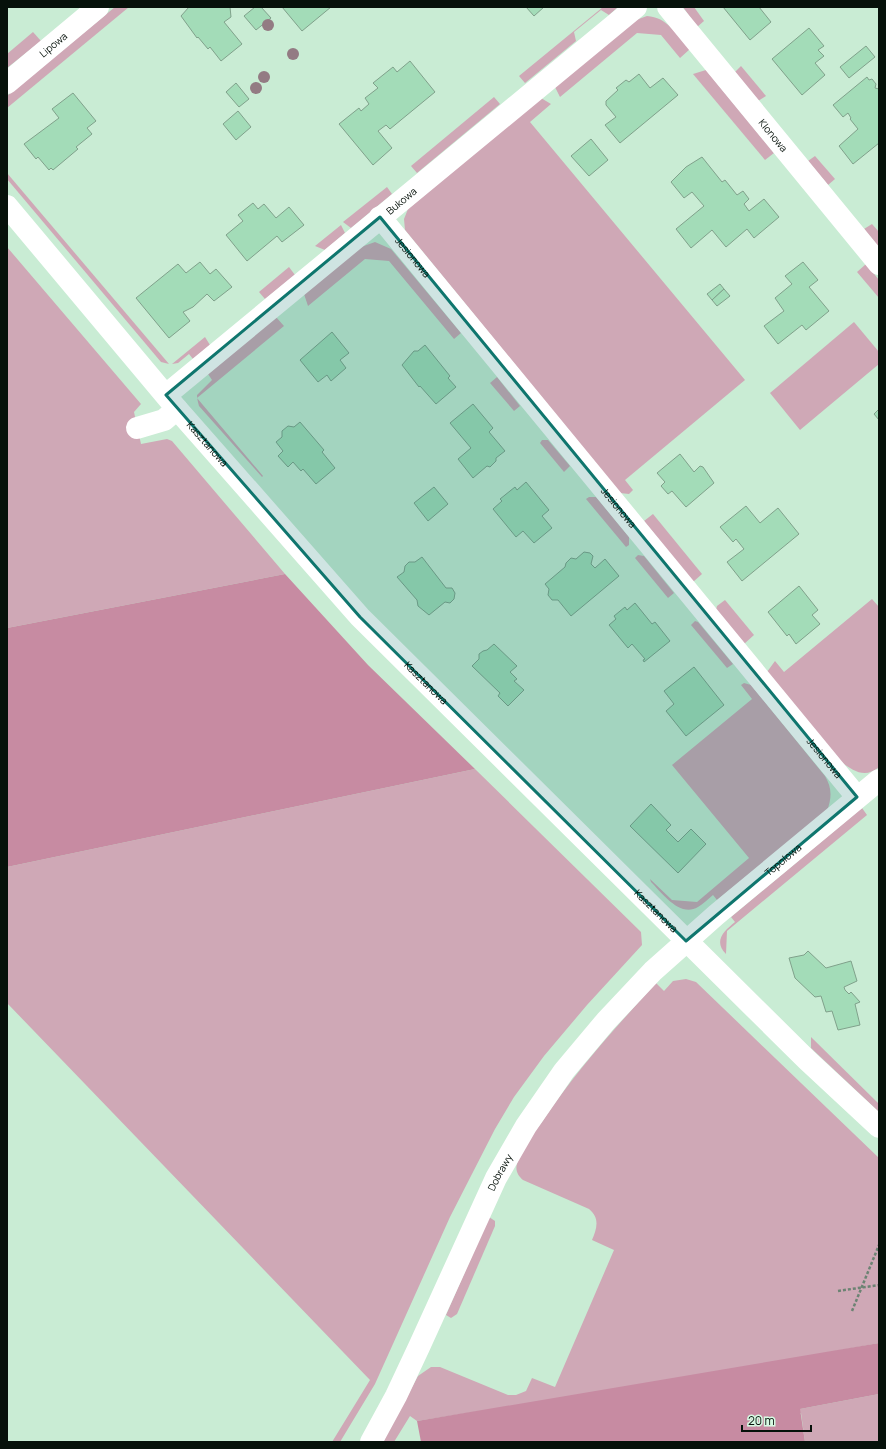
<svg xmlns="http://www.w3.org/2000/svg" width="886" height="1449" font-family="Manrope,sans-serif">
	<rect width="100%" height="100%" fill="#c9ecd4"/>
	<!-- green -->
	<g fill="#cfa8b6">
		<path d="M115,7H129L7,108V96Z"/>
		<path d="M603,7H618L609,15L601,10L574,32L576,41L525,83L519,76Z"/>
		<path d="M683,7H694L704,21L697,27Z"/>
		<path d="M647,16C667,17 677,35 690,49L680,58L661,35L637,33L560,97L555,87L636,20Z"/>
		<path d="M33,32L41,41L7,68V54Z"/>
		<path d="M741,66L766,96L758,101L735,72Z"/>
		<path d="M706,70L774,153L765,160L693,74Z"/>
		<path d="M494,97L500,104L417,173L411,166Z"/>
		<path d="M541,98L551,104L530,122L745,380L625,480L633,490L629,494L620,493L405,230L404,219L408,209Z"/>
		<path d="M815,156L835,179L828,185L808,161Z"/>
		<path d="M7,173L169,364L161,362L7,179Z"/>
		<path d="M387,187L392,194L351,228L343,222Z"/>
		<path d="M872,224L879,232V248L864,229Z"/>
		<path d="M341,225L345,233L325,250L315,246Z"/>
		<path d="M375,242L391,249L461,333L454,339L389,261L365,259L308,306L304,294L361,247Z"/>
		<path d="M7,247L141,404L134,412L141,444L167,439L172,441L285,574L7,628Z"/>
		<path d="M866,264L879,280V298L857,272Z"/>
		<path d="M289,267L295,275L265,299L259,292Z"/>
		<path d="M276,317L284,326L197,398L263,476L262,477L199,406C198,402 197,399 197,395L212,380L208,374Z"/>
		<path d="M854,322L879,352V364L800,430L770,393Z"/>
		<path d="M205,337L210,345L193,359L189,354L178,363L172,364Z"/>
		<path d="M497,377L520,406L514,411L490,383Z"/>
		<path d="M542,440H548L570,466L564,472L540,443Z"/>
		<path d="M589,497H596L629,537V545L626,547L586,499Z"/>
		<path d="M653,514L702,574L693,582L644,521Z"/>
		<path d="M638,555L644,556L674,593L668,598L635,558Z"/>
		<path d="M872,599L879,607V767C865,779 853,771 840,761L767,672L775,661L784,672Z"/>
		<path d="M725,600L754,635L744,644L716,610L717,606Z"/>
		<path d="M695,621L698,622L733,664L727,668L691,625Z"/>
		<path d="M744,683L751,685L825,776C832,788 832,797 827,811L717,900L713,895C708,899 703,904 698,907C680,918 662,893 651,882L650,879L672,900L697,902L749,858L672,765L752,699L741,685Z"/>
		<path d="M475,769L641,932L642,945L587,1005L544,1056L514,1097L495,1129L450,1217L375,1384L340,1442H332L370,1380L7,1003V867Z"/>
		<path d="M862,808L867,815L727,931L726,954C713,941 724,931 735,922L731,917Z"/>
		<path d="M686,979L696,982L879,1158V1343L792,1359L800,1409L879,1394V1442H805L801,1413L561,1398L417,1421L410,1416L394,1442H383L418,1376L431,1367H440L508,1395H516L526,1391L532,1378L555,1387L614,1250L592,1240C597,1228 600,1218 589,1209L523,1180C518,1176 515,1170 517,1164C519,1153 535,1131 542,1122C575,1072 615,1028 656,983L664,991L673,981Z"/>
		<path d="M811,1037L879,1104V1112L811,1048Z"/>
		<path d="M489,1217L495,1221V1226L457,1314L451,1318L446,1315Z"/>
	</g>
	<!-- forest -->
	<g fill="#c78ba2">
		<path d="M285,574L368,665L475,769L7,867V628Z"/>
		<path d="M879,1343V1394L800,1409L805,1442H421L417,1421Z"/>
	</g>
	<!-- building -->
	<g fill="#a3dcb8" stroke="#80a18b">
		<path d="M189,7H230L231,17L224,22L242,44L221,61L210,47L208,49L198,37L197,38L181,16Z"/>
		<path d="M255,7H261L271,18L256,30L244,16Z"/>
		<path d="M282,7H331L302,31Z"/>
		<path d="M526,7H544L534,16Z"/>
		<path d="M723,7H759L771,22L750,40Z"/>
		<path d="M809,28L824,46L818,50L824,56L815,63L825,75L802,95L772,59Z"/>
		<path d="M866,46L875,57L849,78L840,67Z"/>
		<path d="M410,61L435,92L390,129L386,125L378,131L392,148L373,165L339,124L359,108L361,111L369,104L365,98L378,88L373,83L393,67L397,72Z"/>
		<path d="M639,74L650,88L663,78L678,95L620,143L605,125L616,117L606,105V101L618,90L616,88L626,80L629,82Z"/>
		<path d="M867,77L869,80L872,79L876,84L875,88L879,89V143L853,164L839,146L858,129L850,119L851,118L848,113L843,117L833,105Z"/>
		<path d="M236,83L249,99L239,107L226,92Z"/>
		<path d="M73,93L96,121L87,128L92,134L76,147L78,149L53,170L51,168L49,170L38,157L36,159L24,144L59,118L52,109Z"/>
		<path d="M238,111L251,127L236,140L223,124Z"/>
		<path d="M591,139L608,160L589,176L571,156Z"/>
		<path d="M702,157L722,182L725,180L737,195L743,191L749,199L744,204L749,211L764,199L779,217L754,238L747,229L726,247L712,230L691,248L676,229L704,206L692,192L684,198L671,182L686,167Z"/>
		<path d="M253,203L258,209L264,204L276,218L289,207L304,225L282,242L277,236L247,261L226,235L243,221L238,215Z"/>
		<path d="M200,262L210,274L216,269L232,287L214,301L207,294L193,307L183,312L190,321L169,338L136,298L178,264L186,273Z"/>
		<path d="M803,262L818,280L809,287L829,311L806,330L802,325L778,344L764,326L784,311L775,298L792,284L785,276Z"/>
		<path d="M720,284L724,289L712,300L707,294Z"/>
		<path d="M724,289L730,296L717,306L712,300Z"/>
		<path d="M332,332L349,353L340,360L346,368L331,381L327,375L318,382L300,360Z"/>
		<path d="M425,345L450,376L448,378L456,387L436,404L420,386L419,387L402,365L414,351H418Z"/>
		<path d="M473,404L493,428L489,432L505,451L496,458V461L490,467L487,466L473,478L458,459L471,448L450,423Z"/>
		<path d="M879,409V420L874,414Z"/>
		<path d="M300,422L324,450L322,452L335,468L316,484L303,469L301,471L293,462L288,467L278,456L283,451L276,442L282,437V431L288,426L294,427Z"/>
		<path d="M680,454L694,472L700,466L703,467L714,483L686,507L672,491L668,494L661,486L665,482L657,473Z"/>
		<path d="M526,482L549,510L542,516L552,528L534,543L523,531L516,537L493,509L502,501L500,499L515,487L517,490Z"/>
		<path d="M434,487L448,504L428,521L414,503Z"/>
		<path d="M746,506L760,523L778,508L799,534L742,581L727,562L744,549L736,539L733,542L720,527Z"/>
		<path d="M584,552L590,553L593,556L591,564L595,568L605,559L619,576L571,616L558,600H552L548,595L549,589L545,584L565,567L566,563L571,558L576,559Z"/>
		<path d="M422,557L446,588H452L455,593L454,599L450,603L445,602L429,615L418,606L417,600L397,577L404,572L405,566L409,562H415Z"/>
		<path d="M799,586L818,610L812,615L820,624L796,644L789,634L787,636L768,612Z"/>
		<path d="M635,603L652,624L655,622L670,641L644,662L643,660L645,659L632,644L628,648L609,625L616,619L614,616L625,607L627,610Z"/>
		<path d="M494,644L517,666L510,672L517,679L514,681L524,690L508,706L498,696L500,693L472,666L479,659V654L483,651L487,650Z"/>
		<path d="M694,667L724,705L686,736L666,711L674,704L664,691Z"/>
		<path d="M651,804L671,825L666,830L678,842L691,829L706,844L678,873L630,826Z"/>
		<path d="M808,951L826,968L851,961L857,981L844,987L845,990L849,994L851,992L860,1002L855,1004L860,1025L838,1030L832,1011L826,1012L821,996L815,997L795,978L789,958L804,955Z"/>
	</g>
	<g fill="none" stroke-linecap="round" stroke-linejoin="round">
		<!-- path -->
		<g stroke="#6c8373" stroke-width="2.5" stroke-dasharray="3 2" stroke-linecap="butt">
			<path d="M838,1291L879,1285"/>
			<path d="M852,1311L879,1245"/>
		</g>
		<!-- minor -->
		<g stroke="#fff" stroke-width="22">
			<path id="s1" d="M668,7L879,264"/>
			<path id="s2" d="M7,83L98,7"/>
			<path id="s3" d="M7,206L177,409L360,617L807,1060L879,1127"/>
			<path id="s4" d="M380,217L857,797"/>
			<path id="s5" d="M166,395L636,7"/>
			<path d="M137,428L164,420L177,409"/>
			<path id="s6" d="M371,1442L396,1396L419,1347L496,1178L526,1126L564,1071L606,1021L653,971L716,915L879,780"/>
		</g>
	</g>
	<!-- trees -->
	<g fill="#937b83">
		<circle cx="268" cy="25" r="6"/>
		<circle cx="293" cy="54" r="6"/>
		<circle cx="264" cy="77" r="6"/>
		<circle cx="256" cy="88" r="6"/>
	</g>
	<!-- marked area -->
	<path fill="#0f766e" fill-opacity="0.2" stroke="#0f766e" stroke-width="3" stroke-linejoin="round" d="M380,217L857,797L686,941L360,617L166,395Z"/>
	<g text-anchor="middle" stroke-width="3" stroke-linejoin="round" paint-order="stroke">
		<!-- street labels -->
		<g font-size="10" fill="#06110a" stroke="#d6f9e2">
			<text dy="4" stroke="none"><textPath href="#s2" startOffset="60">Lipowa</textPath></text>
			<text dy="4" stroke="none"><textPath href="#s1" startOffset="166">Klonowa</textPath></text>
			<text dy="4" stroke="none"><textPath href="#s5" startOffset="305">Bukowa</textPath></text>
			<text dy="4" stroke="none"><textPath href="#s4" startOffset="52">Jesionowa</textPath></text>
			<text dy="4" stroke="none"><textPath href="#s3" startOffset="311">Kasztanowa</textPath></text>
			<text dy="4" stroke="none"><textPath href="#s4" startOffset="376">Jesionowa</textPath></text>
			<text dy="4" stroke="none"><textPath href="#s3" startOffset="635">Kasztanowa</textPath></text>
			<text dy="4" stroke="none"><textPath href="#s4" startOffset="700">Jesionowa</textPath></text>
			<text dy="4" stroke="none"><textPath href="#s6" startOffset="724">Topolowa</textPath></text>
			<text dy="4" stroke="none"><textPath href="#s3" startOffset="959">Kasztanowa</textPath></text>
			<text dy="4" stroke="none"><textPath href="#s6" startOffset="299">Dobrawy</textPath></text>
		</g>
	</g>
	<!-- border -->
	<rect width="886" height="1449" fill="none" stroke="#06110a" stroke-width="16"/>
	<!-- scale -->
	<path d="M742 1425v6h69v-6" fill="none" stroke="#06110a" stroke-width="2"/>
	<text x="748" y="1425" font-size="12" fill="#06110a" stroke="#d6f9e2" stroke-width="3" paint-order="stroke">20 m</text>
</svg>
